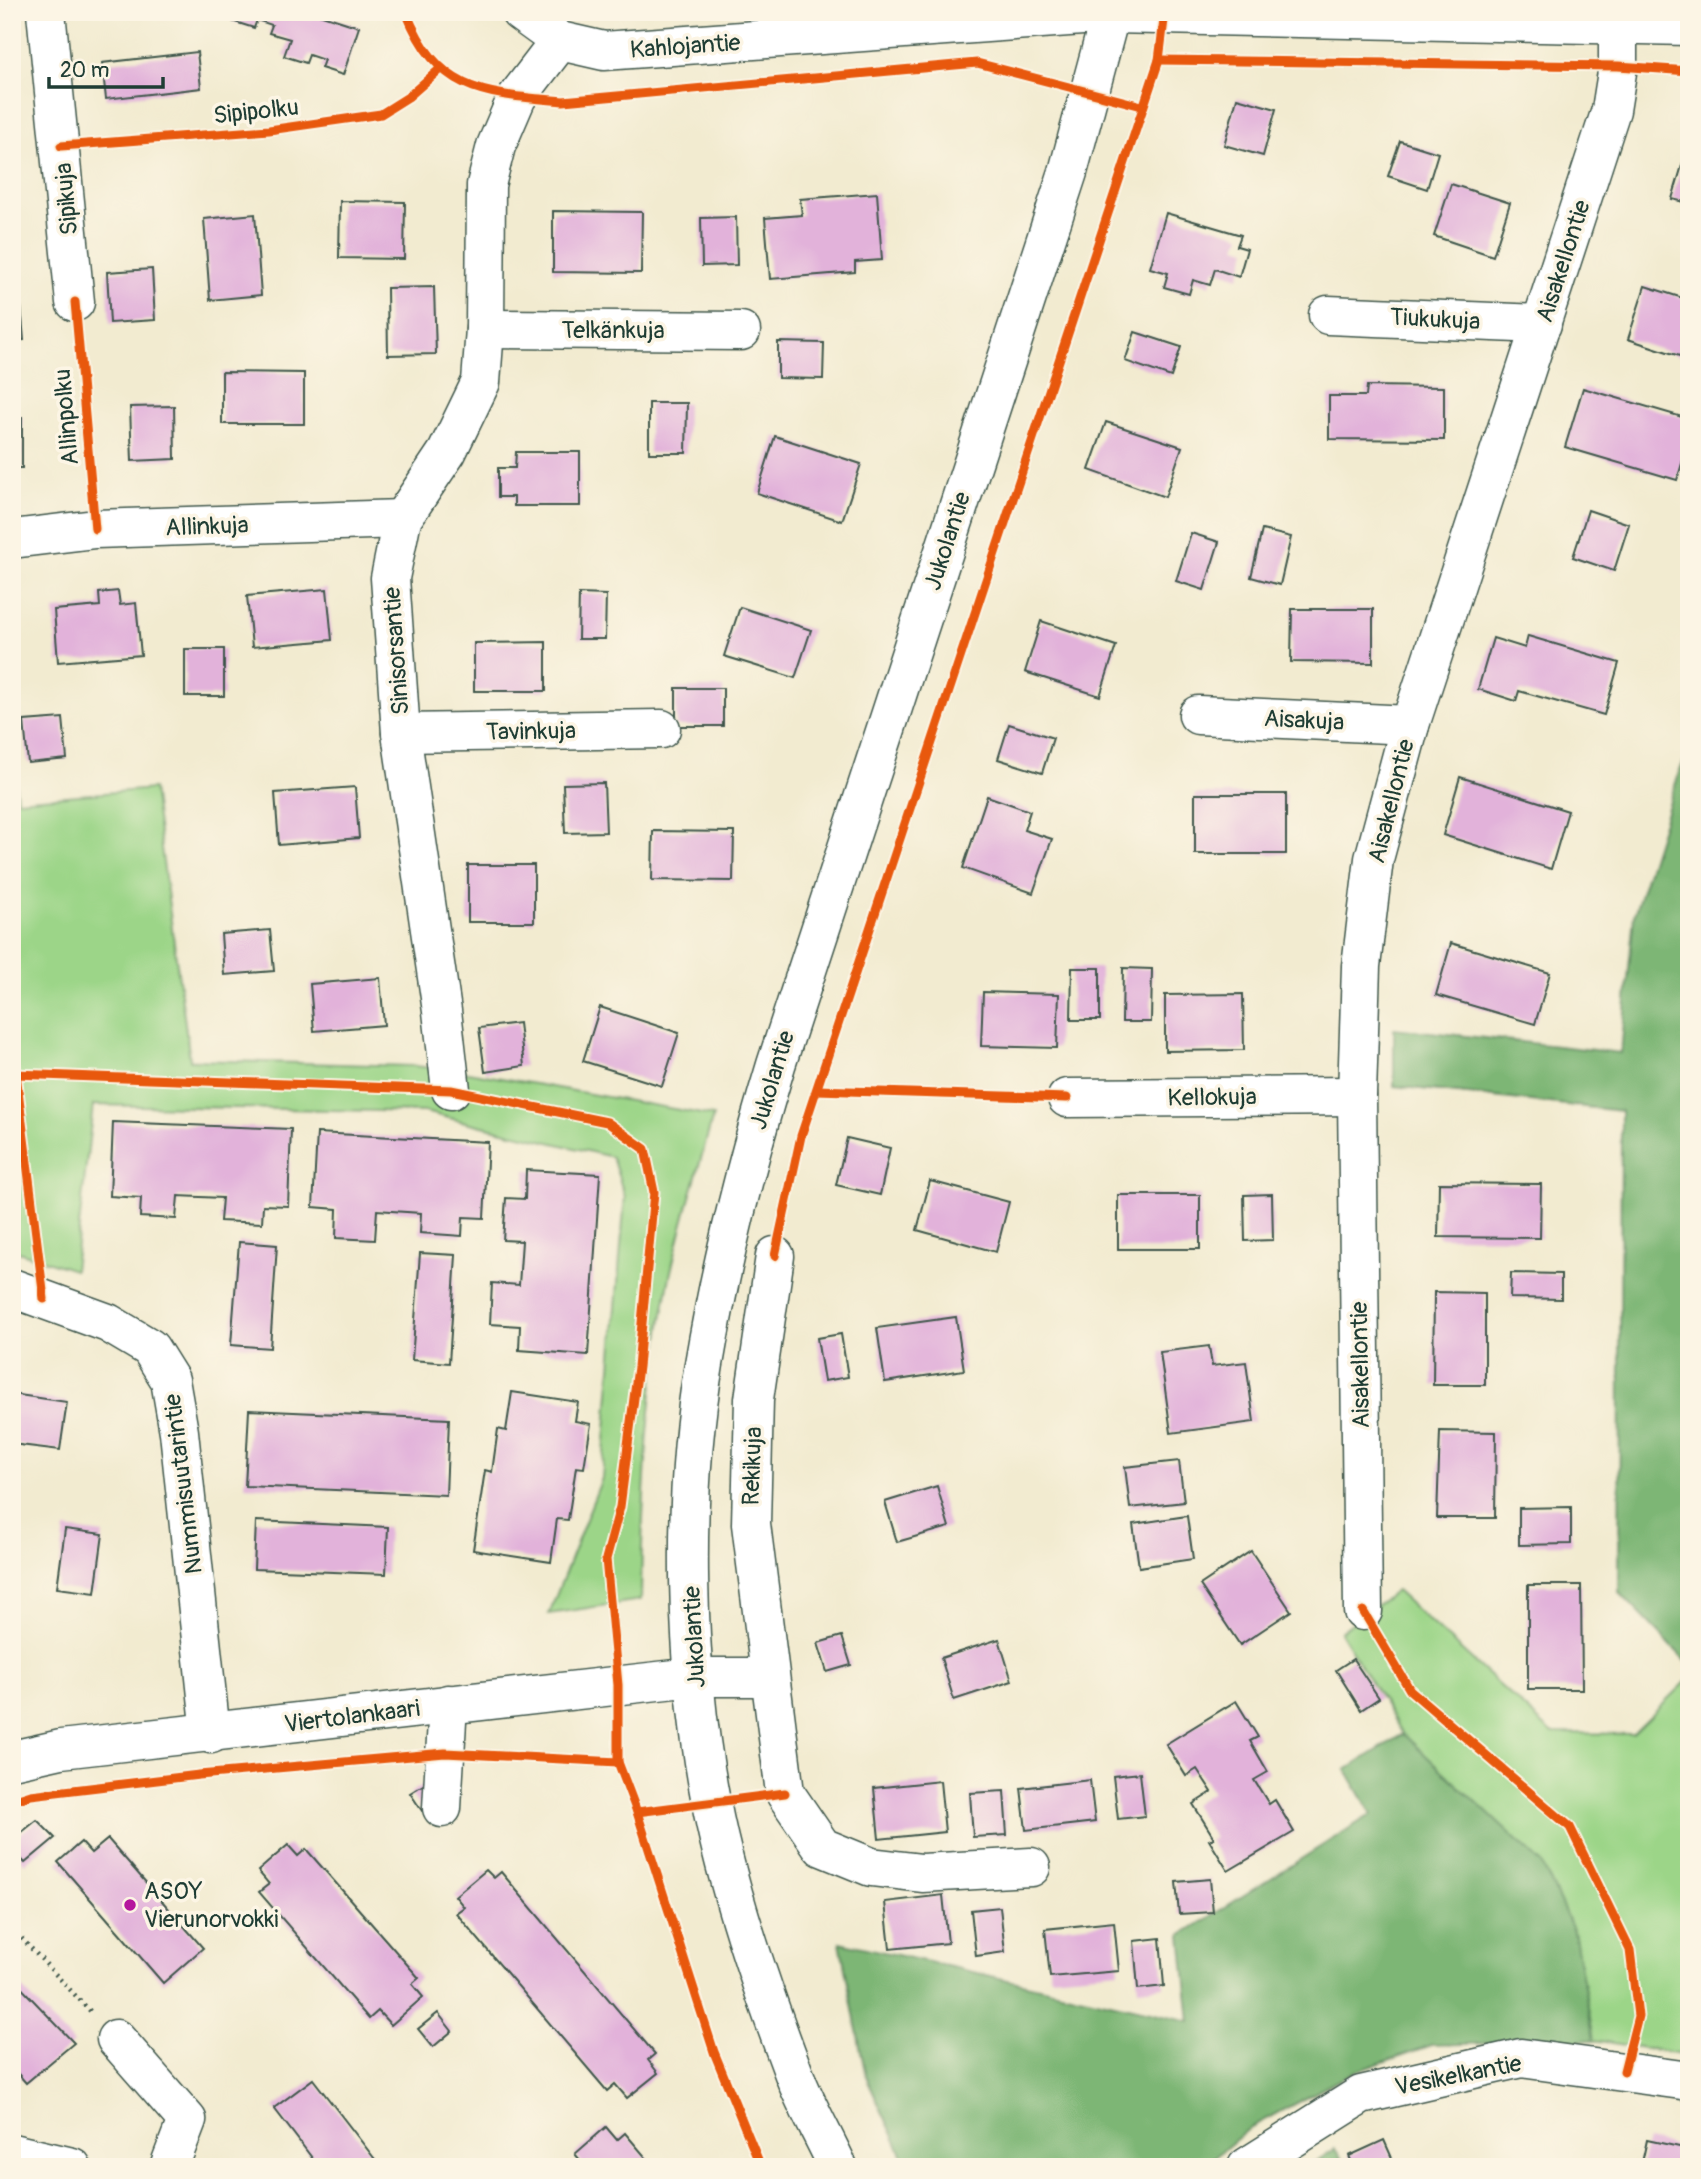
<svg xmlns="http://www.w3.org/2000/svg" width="1701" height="2179" font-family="Pangolin,sans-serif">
	<rect width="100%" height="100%" fill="#fcf5e5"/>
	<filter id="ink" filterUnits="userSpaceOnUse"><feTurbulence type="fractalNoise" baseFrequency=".0143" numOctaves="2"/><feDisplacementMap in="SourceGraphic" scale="14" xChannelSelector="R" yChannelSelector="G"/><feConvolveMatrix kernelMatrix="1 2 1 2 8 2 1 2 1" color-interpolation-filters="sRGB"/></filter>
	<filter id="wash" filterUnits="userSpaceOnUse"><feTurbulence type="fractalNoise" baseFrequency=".00686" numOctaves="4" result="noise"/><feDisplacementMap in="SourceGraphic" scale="28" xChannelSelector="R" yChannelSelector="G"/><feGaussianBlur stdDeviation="1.57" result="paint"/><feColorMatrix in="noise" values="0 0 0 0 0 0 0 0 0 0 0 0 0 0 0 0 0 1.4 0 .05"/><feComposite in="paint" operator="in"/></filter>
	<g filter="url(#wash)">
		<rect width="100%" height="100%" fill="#f2ebd0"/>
		<!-- green -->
		<g fill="#9cd588" stroke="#5e895e" stroke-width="2">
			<path d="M12,754L17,800L153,789L190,1060L414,1066L468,1072L713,1116C698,1171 680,1226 669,1281C648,1386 642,1493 641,1600L549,1614L602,1478L625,1197L612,1157L424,1112L93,1105L74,1270L12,1250Z"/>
			<path d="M1396,1591L1552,1733L1633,1734L1689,1679V2055L1594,2040L1574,1932L1542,1864L1403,1734L1340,1632Z"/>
		</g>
		<!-- forest -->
		<g fill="#7db674" stroke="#4e7a54" stroke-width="2">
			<path d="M1689,752V1664L1619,1592L1621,1111L1394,1086V1028L1621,1053L1634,915L1680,770Z"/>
			<path d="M1403,1734L1542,1864L1574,1932L1594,2040L1432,2045L1354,2072L1251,2127L1203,2167H908L866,2077L840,1942L1190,2021L1181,1935L1372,1814L1346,1770Z"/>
			<path d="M1335,2149L1347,2167H1307Z"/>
		</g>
		<g id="blocks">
			<!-- building -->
			<g fill="#e2b2da">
				<path d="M235,12H313L359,27L343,75L321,68L324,60L309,55L306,63L284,56L290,39L269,33L272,25L257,20L254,28L232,21Z"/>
				<path d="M197,52L201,88L106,99L102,63Z"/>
				<path d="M1237,98L1276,109L1263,156L1224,145Z"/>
				<path d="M1400,141L1438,153L1427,189L1388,176Z"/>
				<path d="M1689,142V203L1672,199Z"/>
				<path d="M1451,184L1510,203L1493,256L1434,236Z"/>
				<path d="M877,193L882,260L855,262V272L770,279L765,218L802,215L800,199Z"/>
				<path d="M340,201L405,202L404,259L339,258Z"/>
				<path d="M553,211L642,212L641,273L553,272Z"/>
				<path d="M1166,213L1241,235L1237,246L1247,249L1239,277L1215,269L1210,285L1193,280L1189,294L1164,287L1168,273L1150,268Z"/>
				<path d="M255,214L261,295L210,300L204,219Z"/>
				<path d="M736,217L737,265L702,266L701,218Z"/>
				<path d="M152,269L155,320L110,323L107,272Z"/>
				<path d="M1645,286L1689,300V359L1628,339Z"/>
				<path d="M434,287L436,354L388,355L387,288Z"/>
				<path d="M20,294L24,340L12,341V295Z"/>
				<path d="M1135,332L1181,347L1171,377L1125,361Z"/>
				<path d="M778,342L824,343L823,379L778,378Z"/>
				<path d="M222,372L304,373V424H222Z"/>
				<path d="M1367,386L1444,387V440L1329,439V396H1366Z"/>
				<path d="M1583,388L1689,419V440L1677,480L1565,447Z"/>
				<path d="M649,403H687L686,453H649Z"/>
				<path d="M174,406L175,459L132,461L130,407Z"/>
				<rect x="12" y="417" width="10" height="51"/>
				<path d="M1106,422L1182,447L1165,497L1089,470Z"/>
				<path d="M775,436L861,464L842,521L757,493Z"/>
				<path d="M516,452H580V506H514V497H498V468H515Z"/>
				<path d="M1588,510L1629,524L1614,571L1573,557Z"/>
				<path d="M1262,530L1291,537L1280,585L1251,577Z"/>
				<path d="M1191,533L1219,542L1204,590L1176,581Z"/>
				<path d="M327,589L332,640L252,647L247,596Z"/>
				<path d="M118,591L120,605L136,603L141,655L58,662L54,610L100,606L99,593Z"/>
				<path d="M579,594L606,595L605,639H578Z"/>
				<path d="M740,607L811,630L795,678L724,656Z"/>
				<path d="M1292,609H1373V663L1291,662Z"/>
				<path d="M1041,621L1116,646L1100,696L1025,672Z"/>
				<path d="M1528,636L1619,663L1604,715L1519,691L1516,701L1478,689L1493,638L1525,648Z"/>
				<path d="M546,642V691H474V643Z"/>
				<rect x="185" y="649" width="39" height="47"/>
				<rect x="676" y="688" width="47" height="38"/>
				<path d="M63,718L67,759L28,763L24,721Z"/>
				<path d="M1009,724L1053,738L1042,773L998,759Z"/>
				<path d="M1460,777L1568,811L1551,869L1443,835Z"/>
				<path d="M604,783L606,832L565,833L563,784Z"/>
				<path d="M355,787L359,838L279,845L275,793Z"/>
				<rect x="1195" y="794" width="91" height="60"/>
				<path d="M987,796L1030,811L1024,830L1052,839L1033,893L963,868Z"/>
				<path d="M653,831L734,832L733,881L652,880Z"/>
				<rect x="468" y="865" width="66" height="57"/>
				<path d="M270,930L274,971L224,975L221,934Z"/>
				<path d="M1451,943L1550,973L1535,1024L1436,995Z"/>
				<path d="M1072,968H1100V1020H1071Z"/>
				<path d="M1123,968L1152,969L1151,1022H1122Z"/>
				<path d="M380,978L384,1025L314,1031L310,984Z"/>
				<path d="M983,992L1059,994L1057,1048L981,1046Z"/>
				<path d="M1243,994L1244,1050L1165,1051V995Z"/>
				<path d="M600,1007L679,1033L662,1086L583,1061Z"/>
				<path d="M519,1023L524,1066L485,1072L479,1028Z"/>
				<path d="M113,1122L291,1129L288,1206L263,1205L262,1223L220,1221L222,1198L178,1196L176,1219L140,1217L141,1198L110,1196Z"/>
				<path d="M317,1133L488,1142L484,1218L463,1217L462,1236L420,1233L421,1213L377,1210L375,1240L336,1238L337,1209L313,1207Z"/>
				<path d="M847,1138L890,1148L880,1195L836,1185Z"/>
				<path d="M526,1170L600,1174L588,1355L519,1350L520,1326L490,1324L492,1283L519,1285L522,1241L503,1240L506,1198L525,1199Z"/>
				<path d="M930,1181L1009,1202L996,1252L917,1230Z"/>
				<path d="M1439,1183L1541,1184L1540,1238L1438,1237Z"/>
				<path d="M1272,1194L1273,1240L1245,1241L1244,1195Z"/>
				<rect x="1118" y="1195" width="82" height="54"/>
				<path d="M239,1242L277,1245L270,1348L231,1345Z"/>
				<path d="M420,1253L456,1255L449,1363L412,1360Z"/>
				<path d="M1511,1273L1561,1274V1299L1510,1298Z"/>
				<path d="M1434,1292L1485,1293V1385H1433Z"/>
				<path d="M956,1317L964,1370L885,1382L877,1328Z"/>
				<path d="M841,1334L848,1377L824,1381L817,1338Z"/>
				<path d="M1209,1346L1212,1366L1246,1362L1254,1422L1171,1433L1160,1352Z"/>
				<path d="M512,1392L578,1402L575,1421L591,1424L584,1468L576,1467L568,1520L557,1519L551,1562L473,1550L485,1470L492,1472L498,1429L506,1431Z"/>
				<path d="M12,1394L67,1402L60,1450L12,1444Z"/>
				<path d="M249,1410L449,1419L446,1495L245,1486Z"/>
				<path d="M1440,1431L1496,1432L1495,1518H1437Z"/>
				<path d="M1179,1461L1184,1502L1130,1508L1125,1467Z"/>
				<path d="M937,1486L949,1527L897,1542L885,1502Z"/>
				<path d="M1571,1507V1544L1519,1545V1508Z"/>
				<path d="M1187,1516L1193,1559L1139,1567L1133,1524Z"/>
				<path d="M256,1521L388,1527L386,1574L254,1569Z"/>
				<path d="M65,1529L103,1534L95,1593L57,1588Z"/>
				<path d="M1251,1551L1291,1611L1240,1645L1200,1585Z"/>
				<path d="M1528,1585H1581L1582,1689H1528Z"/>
				<path d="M842,1636L851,1665L827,1672L818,1643Z"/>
				<path d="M999,1639L1012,1681L954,1700L941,1658Z"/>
				<path d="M1353,1659L1379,1698L1361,1710L1336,1670Z"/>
				<path d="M1236,1701L1258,1737L1250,1741L1268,1772L1254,1780L1269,1804L1275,1800L1294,1832L1228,1871L1209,1840L1214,1838L1193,1804L1212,1792L1197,1769L1186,1776L1166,1744Z"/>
				<path d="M1140,1773L1145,1816L1118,1819L1113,1776Z"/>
				<path d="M1090,1780L1095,1822L1026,1830L1021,1788Z"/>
				<path d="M940,1781L945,1832L879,1839L874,1788Z"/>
				<path d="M423,1785L435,1803L422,1811L410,1793Z"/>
				<path d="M1004,1791L1007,1835L973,1837L970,1793Z"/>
				<path d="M37,1820L55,1838L25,1863L12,1849V1840Z"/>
				<path d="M108,1839L203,1948L163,1983L58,1862L81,1842L91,1853Z"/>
				<path d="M288,1845L298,1856L306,1849L419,1978L412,1984L423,1997L391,2025L378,2011L369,2019L259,1892L269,1884L258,1871Z"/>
				<path d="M486,1870L494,1878L501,1872L655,2054L648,2060L658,2073L627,2098L615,2084L607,2091L456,1913L464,1907L455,1896Z"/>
				<path d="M1210,1879L1213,1912L1179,1914L1176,1882Z"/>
				<path d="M943,1895L948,1943L890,1949L885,1902Z"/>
				<path d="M1000,1907L1005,1952L976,1956L971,1910Z"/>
				<path d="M1114,1922L1119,1971L1050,1977L1045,1929Z"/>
				<path d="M1160,1938L1164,1986L1138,1989L1134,1941Z"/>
				<path d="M12,1978L74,2043L26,2083L12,2067Z"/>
				<path d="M438,2013L452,2031L433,2047L418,2029Z"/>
				<path d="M313,2079L381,2167H319L274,2108Z"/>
				<path d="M606,2127L617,2140L625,2133L654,2167H586L575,2154Z"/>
				<path d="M1384,2140L1396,2167H1354L1349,2156Z"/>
				<path d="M1647,2140L1689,2149V2167H1641Z"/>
			</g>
		</g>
	</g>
	<g filter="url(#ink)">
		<use href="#blocks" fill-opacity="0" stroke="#3f574b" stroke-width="2"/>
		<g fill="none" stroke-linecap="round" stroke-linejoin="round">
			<!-- minor casing -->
			<g stroke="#3f574b" stroke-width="41">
				<g id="minor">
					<path d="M46,12L75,302"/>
					<path d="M520,12L560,41L604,51L1110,14L1689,26"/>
					<path d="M1328,315L1542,324"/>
					<path d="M485,329L741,331"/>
					<path d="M12,539L95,529L402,519"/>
					<path d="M1198,715L1410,725"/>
					<path d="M401,733L661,729"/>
					<path d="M451,1090L442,1011L401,733L390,578L402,519L447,452L481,382L485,329L486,185L496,146L517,97L560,41"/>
					<path d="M1067,1098L1357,1096"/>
					<path d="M775,1256L754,1399L751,1524L785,1793L822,1847L871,1867L922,1873L1031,1867"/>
					<path d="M12,1288L108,1323L150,1348L170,1380L179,1432L211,1734"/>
					<path d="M1363,1611L1357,1096L1361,966L1374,859L1410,725L1611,110L1618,66V23"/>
					<path d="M12,1760L61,1749L693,1677H769"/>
					<path d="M442,1808L448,1704"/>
					<path d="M116,2039L187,2120L169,2167"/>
					<path d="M12,2153L72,2167"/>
					<path d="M838,2167C824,2136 806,2106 794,2074C763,1992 727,1888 711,1802C685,1667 681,1500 704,1364C721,1263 746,1164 776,1065L1068,172L1111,12"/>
					<path d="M1247,2167L1361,2095L1521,2058L1689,2081"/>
				</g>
			</g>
			<!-- path -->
			<path stroke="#3f574b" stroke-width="4.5" stroke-dasharray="2 5" stroke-linecap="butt" d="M12,1928L92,2013"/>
			<!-- minor -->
			<use href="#minor" stroke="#fff" stroke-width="38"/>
			<!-- cycleway casing -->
			<g stroke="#fcf5e5" stroke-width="13">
				<g id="cycleway">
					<path d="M406,12C439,94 484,94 563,101L977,63L1142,106"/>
					<path d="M1159,60L1618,66L1689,71"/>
					<path d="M61,146L269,130L381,114L408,97L440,69"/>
					<path d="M75,302L95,529"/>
					<path d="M12,1042L44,1299"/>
					<path d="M15,1074L451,1090L607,1122L645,1149L654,1192L638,1367L620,1507L606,1559L618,1685V1762L637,1812L714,2052L761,2167"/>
					<path d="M817,1090L1067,1098"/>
					<path d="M775,1256L801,1136L1159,60L1165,12"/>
					<path d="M1363,1611L1410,1690L1570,1827L1630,1950L1638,2016L1624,2071"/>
					<path d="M12,1801L31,1795L199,1775L445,1753L618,1762"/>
					<path d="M637,1812L785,1793"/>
				</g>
			</g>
			<!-- cycleway -->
			<use href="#cycleway" stroke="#e8590c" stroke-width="9"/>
		</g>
	</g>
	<!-- markers -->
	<circle fill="#b5179e" stroke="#fcf5e5" stroke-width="2.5" cx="130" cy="1905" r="7"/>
	<g text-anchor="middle" stroke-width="7" stroke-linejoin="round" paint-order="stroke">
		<!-- street labels -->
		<g font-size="24" fill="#1f3d34" stroke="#fcf5e5">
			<text transform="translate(685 46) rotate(-4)" y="8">Kahlojantie</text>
			<text transform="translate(256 111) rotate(-6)" y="8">Sipipolku</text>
			<text transform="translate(66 199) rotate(-95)" y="8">Sipikuja</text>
			<text transform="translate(1563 261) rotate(-72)" y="8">Aisakellontie</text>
			<text transform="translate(1435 319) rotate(3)" y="8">Tiukukuja</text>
			<text x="613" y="338">Telkänkuja</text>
			<text transform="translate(66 417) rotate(-95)" y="8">Allinpolku</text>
			<text transform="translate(207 526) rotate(-2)" y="8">Allinkuja</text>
			<text transform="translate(947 541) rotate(-72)" y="8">Jukolantie</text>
			<text transform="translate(396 651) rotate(-94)" y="8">Sinisorsantie</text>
			<text transform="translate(1304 720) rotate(3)" y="8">Aisakuja</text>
			<text transform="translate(531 731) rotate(-1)" y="8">Tavinkuja</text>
			<text transform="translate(1391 801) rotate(-76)" y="8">Aisakellontie</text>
			<text transform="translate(772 1080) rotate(-73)" y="8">Jukolantie</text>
			<text transform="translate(1212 1097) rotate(-1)" y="8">Kellokuja</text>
			<text transform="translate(1360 1365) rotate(-91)" y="8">Aisakellontie</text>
			<text transform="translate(752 1466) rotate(-88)" y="8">Rekikuja</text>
			<text transform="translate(183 1484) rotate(-97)" y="8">Nummisuutarintie</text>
			<text transform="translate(694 1637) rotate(-93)" y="8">Jukolantie</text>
			<text transform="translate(352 1716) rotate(-7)" y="8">Viertolankaari</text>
			<text transform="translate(1458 2075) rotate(-11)" y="8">Vesikelkantie</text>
		</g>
		<!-- poi labels -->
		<g font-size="24" fill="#1f3d34" stroke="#fcf5e5" text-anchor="start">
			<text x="144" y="1899">ASOY<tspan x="144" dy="28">Vierunorvokki</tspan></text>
		</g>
	</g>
	<!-- margin -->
	<rect width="1701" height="2179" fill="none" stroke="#fcf5e5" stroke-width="42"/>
	<!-- scale -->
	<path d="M49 77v10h114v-10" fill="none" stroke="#1f3d34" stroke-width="3.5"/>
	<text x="60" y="77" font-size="21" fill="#1f3d34" stroke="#fcf5e5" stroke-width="5" paint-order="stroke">20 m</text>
</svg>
